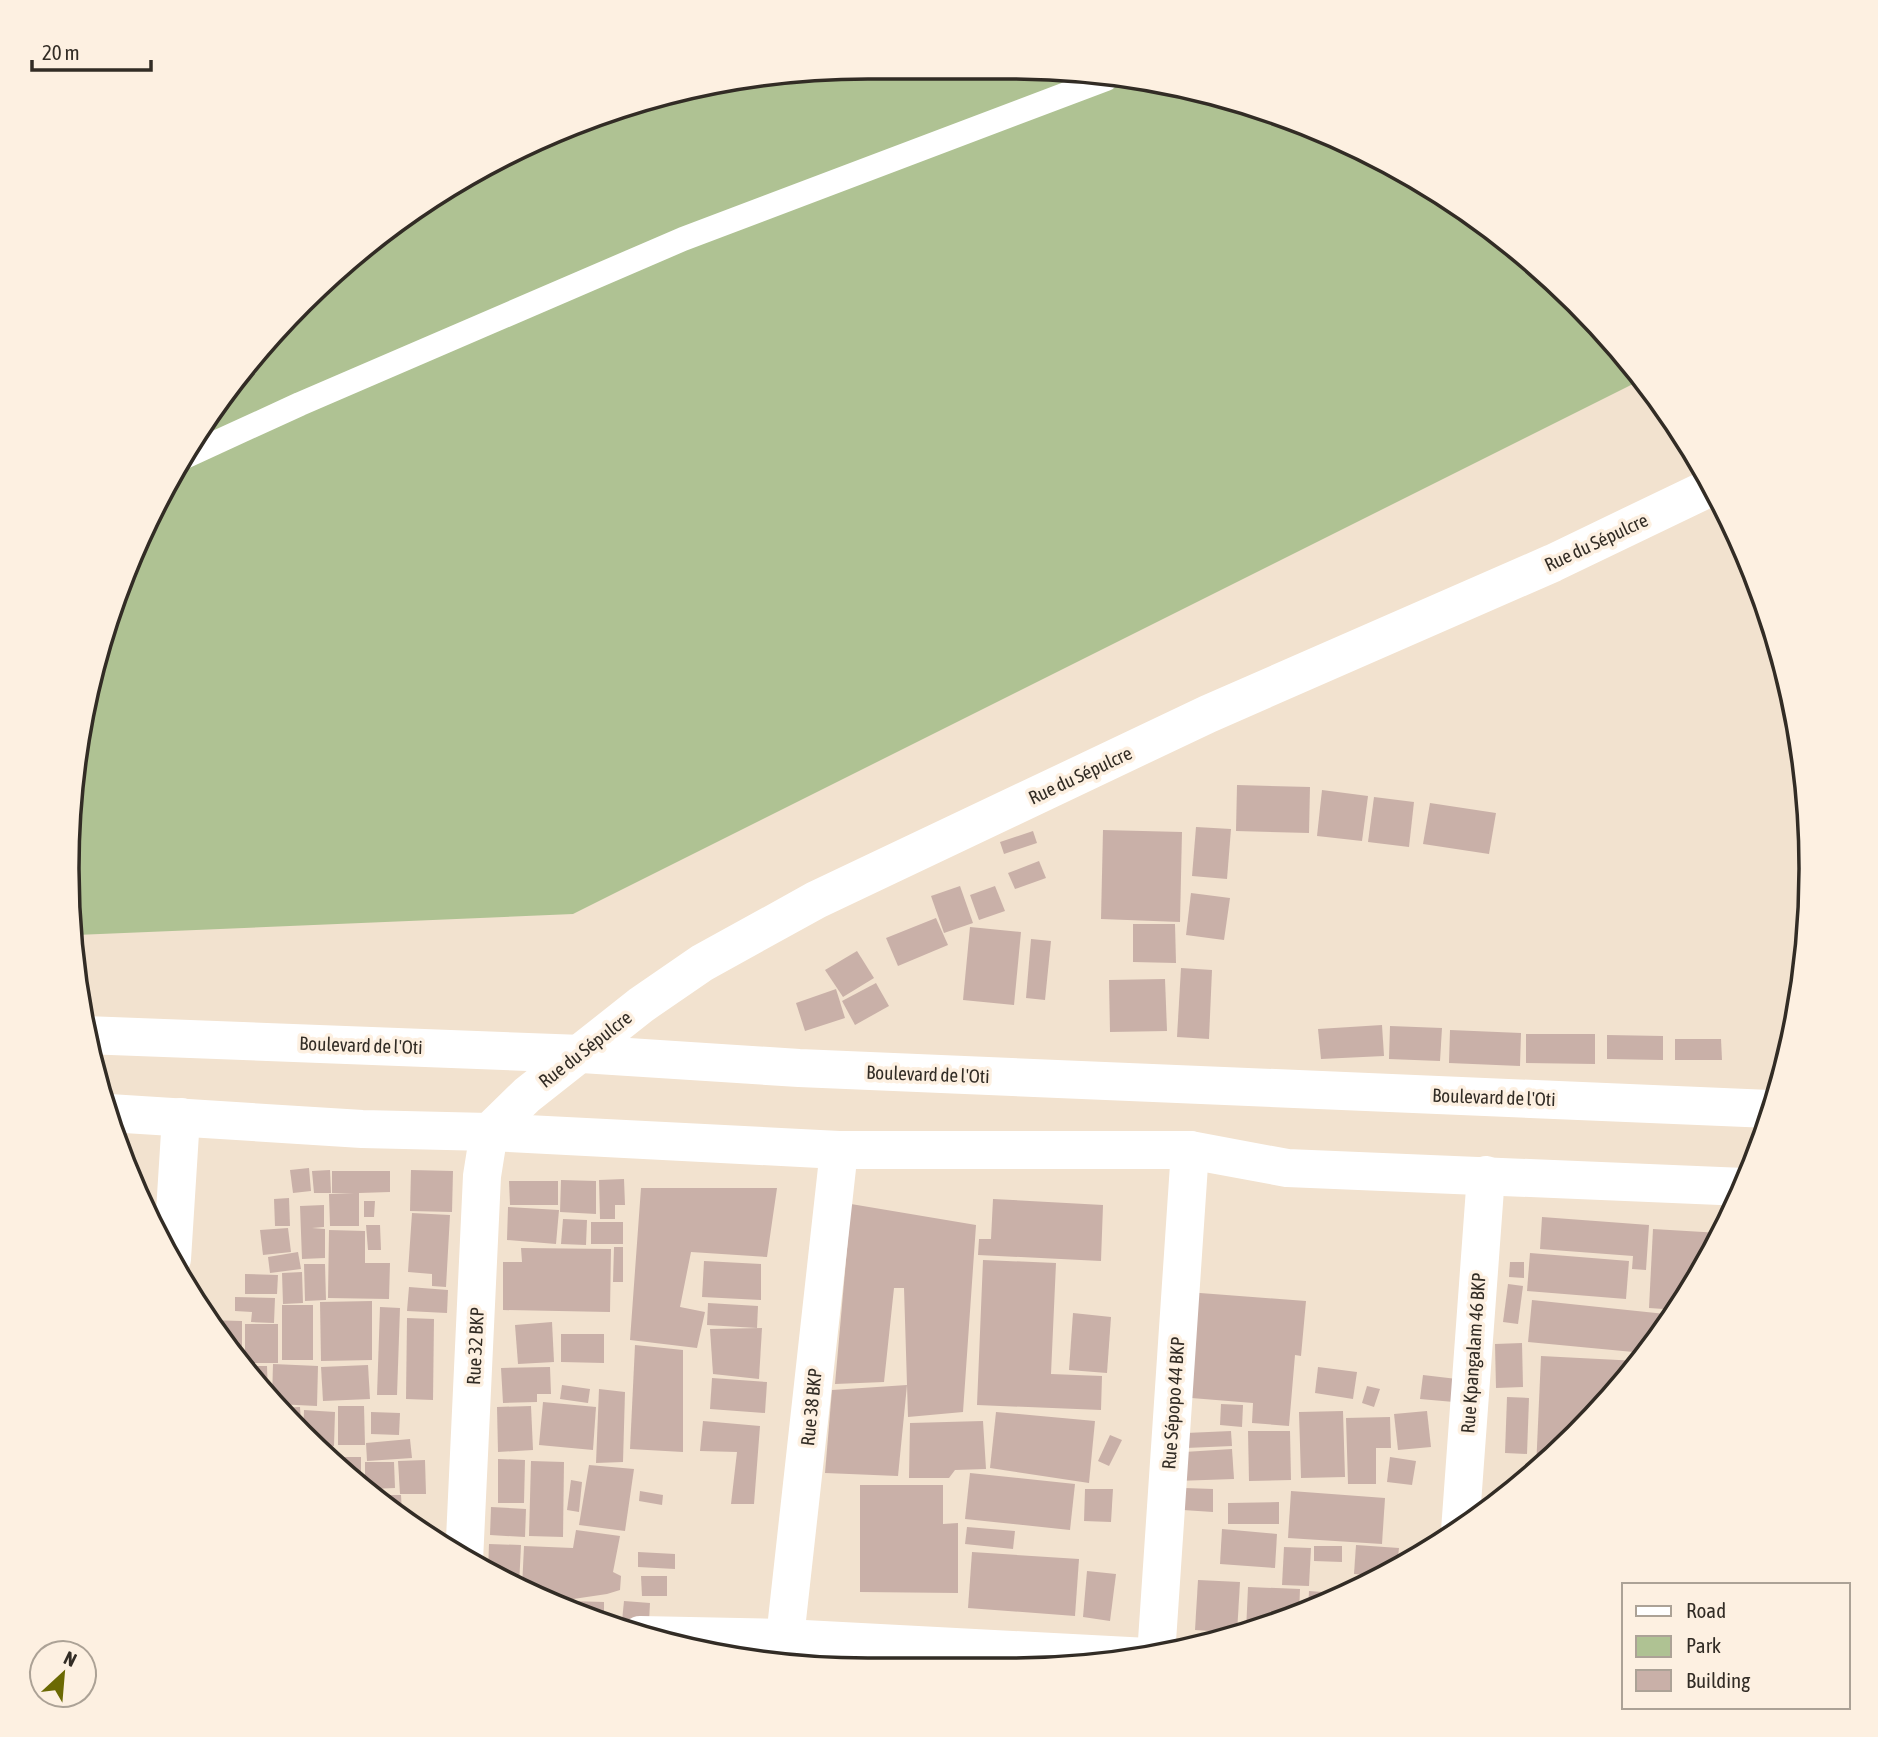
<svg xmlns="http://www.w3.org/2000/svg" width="1878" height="1737" font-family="'Asap Condensed',sans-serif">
	<rect width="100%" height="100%" fill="#f2e2cf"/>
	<!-- green -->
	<path fill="#afc293" d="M869,67L1166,82L1317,128L1455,202L1577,302L1641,380L573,914L76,935L68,816L94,661L174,468L265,340L380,232L514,149L712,82Z"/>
	<!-- building -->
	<g fill="#c9b0a8">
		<path d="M1237,785L1310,787L1309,833L1236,831Z"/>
		<path d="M1322,790L1368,796L1362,841L1317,836Z"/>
		<path d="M1374,797L1414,802L1409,847L1368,842Z"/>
		<path d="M1430,803L1496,813L1489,854L1423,844Z"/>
		<path d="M1196,827L1231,829L1227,879L1192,876Z"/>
		<path d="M1103,830L1182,832L1180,922L1101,919Z"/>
		<path d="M1033,831L1037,843L1004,854L1000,842Z"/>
		<path d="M1039,861L1046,878L1015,889L1008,873Z"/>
		<path d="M960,886L973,923L944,933L931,896Z"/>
		<path d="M995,886L1005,911L979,920L970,895Z"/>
		<path d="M1191,893L1230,898L1224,940L1186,935Z"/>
		<path d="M936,918L948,945L898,966L886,938Z"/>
		<path d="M1133,924H1175L1176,963L1133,962Z"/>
		<path d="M970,927L1021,932L1014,1005L963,1000Z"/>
		<path d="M1031,939L1051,941L1045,1000L1026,998Z"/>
		<path d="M857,951L874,978L843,997L825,970Z"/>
		<path d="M1181,968L1212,970L1209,1039L1177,1037Z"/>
		<path d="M1165,979L1167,1031L1110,1032L1109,980Z"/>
		<path d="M876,983L889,1006L855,1025L842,1001Z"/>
		<path d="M836,989L845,1018L805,1031L796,1003Z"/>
		<path d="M1382,1025L1384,1056L1321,1059L1318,1029Z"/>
		<path d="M1390,1026L1442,1028L1440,1061L1389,1059Z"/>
		<path d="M1450,1030L1521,1033L1520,1066L1449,1063Z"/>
		<path d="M1526,1034H1595V1064L1526,1063Z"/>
		<path d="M1607,1035L1663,1036V1060L1607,1059Z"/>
		<path d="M1675,1039H1721L1722,1060H1675Z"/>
		<path d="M309,1168L311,1191L293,1193L290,1170Z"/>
		<path d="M330,1170L331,1193H314L312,1171Z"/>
		<path d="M411,1170L453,1171L452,1212L410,1211Z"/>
		<path d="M332,1171H390V1192L359,1193V1226H330L329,1194L354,1193H332Z"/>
		<path d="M624,1179L625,1205H615V1219H600L599,1180Z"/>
		<path d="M561,1180L596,1181V1214L560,1212Z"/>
		<path d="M509,1181H558V1205H510Z"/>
		<path d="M641,1188H777L767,1257L691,1252L680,1307L705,1312L697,1348L630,1340Z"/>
		<path d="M289,1198L290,1226H275L274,1199Z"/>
		<path d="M993,1199L1103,1205L1101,1261L978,1255L979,1239H991Z"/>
		<path d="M364,1201H375L374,1217H364Z"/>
		<path d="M851,1204L976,1225L963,1412L908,1417L904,1288H894L884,1382L835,1384Z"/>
		<path d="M324,1205V1227L312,1228L325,1229V1258L302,1259L300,1206Z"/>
		<path d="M508,1207L559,1210L556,1244L507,1240Z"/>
		<path d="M412,1213L450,1215L446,1287L432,1286V1274L408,1272Z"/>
		<path d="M1542,1217L1649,1225L1646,1270L1632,1269L1633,1256L1540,1249Z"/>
		<path d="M563,1219L587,1220L586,1245L561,1244Z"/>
		<rect x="591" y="1222" width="32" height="22"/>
		<path d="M366,1225H380L381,1250H368Z"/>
		<path d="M288,1228L291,1252L263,1255L260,1230Z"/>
		<path d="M1653,1229L1720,1233L1678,1310L1649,1308Z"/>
		<path d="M329,1230L365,1231V1263H390L389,1299L328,1298Z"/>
		<path d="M614,1247H623V1282H613Z"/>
		<path d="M521,1248L611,1249L610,1312L503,1310V1262H522Z"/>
		<path d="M298,1252L301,1269L270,1273L268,1257Z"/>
		<path d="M1530,1253L1629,1261L1626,1299L1527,1291Z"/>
		<path d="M983,1260L1056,1263L1051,1374L1102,1376L1101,1410L977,1405Z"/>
		<path d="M704,1261L761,1264V1300L702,1297Z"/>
		<path d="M1510,1262H1524V1278L1509,1277Z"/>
		<path d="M304,1264H325L326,1300L305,1301Z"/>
		<path d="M302,1272L303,1303L283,1304L282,1273Z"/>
		<path d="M245,1274L278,1275L277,1294H245Z"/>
		<path d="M1508,1284L1523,1286L1518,1324L1503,1322Z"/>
		<path d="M409,1287L448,1290L447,1313L407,1311Z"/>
		<path d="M1187,1292L1306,1301L1301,1356L1295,1355L1289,1426L1252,1423L1253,1403L1179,1397Z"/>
		<path d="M235,1297L275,1298L274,1323L251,1322L252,1312L235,1311Z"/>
		<path d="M1532,1300L1675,1315L1644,1353L1528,1342Z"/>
		<path d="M372,1301V1360L321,1361L320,1302Z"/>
		<path d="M708,1303L758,1306L757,1328L707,1325Z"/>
		<rect x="282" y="1305" width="31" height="55"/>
		<path d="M380,1307L400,1308L397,1395H377Z"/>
		<path d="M1073,1313L1111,1317L1107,1373L1069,1370Z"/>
		<path d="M407,1318L434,1319L433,1400L406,1399Z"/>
		<path d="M207,1320L242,1321V1363L223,1340Z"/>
		<path d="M552,1322L554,1362L518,1364L515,1325Z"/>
		<rect x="245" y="1324" width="33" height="39"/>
		<path d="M762,1328L759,1379L713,1374L710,1329Z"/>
		<path d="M561,1334H604V1363L561,1362Z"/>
		<path d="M1522,1343L1523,1387L1496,1388L1495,1344Z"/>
		<path d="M635,1345L683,1350V1452L630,1449Z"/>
		<path d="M1541,1356L1638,1361L1576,1436L1536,1469Z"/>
		<path d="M273,1364L318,1366L317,1406L276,1404L272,1399Z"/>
		<path d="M368,1365L370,1399L323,1401L321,1367Z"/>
		<path d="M244,1366H267L268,1395L259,1384Z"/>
		<path d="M550,1367L551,1394H537V1402L503,1403L501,1368Z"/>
		<path d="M1318,1367L1357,1372L1353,1399L1315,1393Z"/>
		<path d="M1423,1375L1457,1379L1454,1402L1420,1399Z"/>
		<path d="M712,1378L767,1382L765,1413L710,1409Z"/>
		<path d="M562,1385L590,1389L588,1403L560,1399Z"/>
		<path d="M907,1385L898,1476L825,1473L832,1390Z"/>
		<path d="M1367,1386L1380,1389L1374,1407L1362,1403Z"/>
		<path d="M599,1389L625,1392L623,1462L596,1463Z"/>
		<path d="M1507,1397L1529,1398L1527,1454L1505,1453Z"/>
		<path d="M543,1402L596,1407L593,1450L539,1445Z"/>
		<path d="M1221,1404L1243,1405L1242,1427L1220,1425Z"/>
		<path d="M338,1406H364L365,1445H338Z"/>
		<path d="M531,1406L533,1450L498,1452L497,1407Z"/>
		<path d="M300,1407L302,1436L279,1408Z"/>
		<path d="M304,1410L335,1412L334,1446L314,1445L303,1437Z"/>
		<path d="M1343,1411L1345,1477L1301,1478L1299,1412Z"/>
		<path d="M1427,1411L1431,1447L1398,1450L1394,1414Z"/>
		<path d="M371,1412L400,1413L399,1435L371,1434Z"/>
		<path d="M996,1412L1095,1421L1089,1483L990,1468Z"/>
		<path d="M1390,1417L1391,1448H1376V1484H1348L1346,1418Z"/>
		<path d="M703,1421L760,1426L754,1504H731L737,1452L700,1451Z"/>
		<path d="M983,1421L986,1469L955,1470L949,1478H909L910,1423Z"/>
		<path d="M1231,1431L1232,1446L1186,1448V1433Z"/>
		<path d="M1248,1431H1290L1291,1480L1249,1481Z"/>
		<path d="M1110,1435L1122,1440L1109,1466L1098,1461Z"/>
		<path d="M410,1439L412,1458L367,1461L366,1443Z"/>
		<path d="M1232,1449L1234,1479L1176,1481L1184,1452Z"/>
		<path d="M329,1457H361V1481L342,1467Z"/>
		<path d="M1390,1457L1416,1461L1412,1485L1387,1482Z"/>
		<path d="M498,1459L525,1460L524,1503H498Z"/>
		<path d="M425,1460L426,1494H400L398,1461Z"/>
		<path d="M531,1461L564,1462L563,1537L529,1536Z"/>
		<path d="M365,1462H394L395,1488L371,1489L365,1485Z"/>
		<path d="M589,1465L634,1469L625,1531L579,1525Z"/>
		<path d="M970,1473L1075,1484L1070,1530L965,1519Z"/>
		<path d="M571,1480L582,1482L579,1512L567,1510Z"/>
		<path d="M860,1485H943V1524L958,1523V1593L860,1592Z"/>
		<path d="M1184,1488L1213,1489V1512L1183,1510Z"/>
		<path d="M1085,1489H1113L1111,1522L1084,1521Z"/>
		<path d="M640,1491L663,1495L662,1505L639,1501Z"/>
		<path d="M1291,1491L1385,1498L1382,1544L1288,1538Z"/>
		<path d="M379,1495H401L402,1513Z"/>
		<path d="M1279,1502V1524H1228V1503Z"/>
		<path d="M491,1507L526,1509L525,1537L490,1535Z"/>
		<path d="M967,1527L1015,1531L1013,1549L965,1544Z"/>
		<path d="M1222,1529L1277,1534L1275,1568L1220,1564Z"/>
		<path d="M576,1530L620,1536L613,1572L621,1576L620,1590L607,1594L553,1602L522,1588L524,1546L573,1548Z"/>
		<path d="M489,1544L521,1545L519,1586L488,1572Z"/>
		<path d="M1356,1545L1399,1548L1397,1566L1379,1576L1354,1574Z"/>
		<path d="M1314,1546H1342V1562L1314,1561Z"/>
		<path d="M1284,1547L1311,1548L1309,1586L1282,1585Z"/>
		<path d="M638,1552L675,1554V1569L638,1567Z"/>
		<path d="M972,1552L1079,1559L1075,1616L968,1608Z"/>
		<path d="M1087,1571L1116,1574L1110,1621L1083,1617Z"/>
		<path d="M641,1576H667V1596H642Z"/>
		<path d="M1355,1578L1370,1581L1352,1590Z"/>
		<path d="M1198,1580L1240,1582L1237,1633L1195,1630Z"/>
		<path d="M1248,1587L1300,1589L1299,1615L1285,1619L1266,1618L1265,1625L1246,1631Z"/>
		<path d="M1309,1591L1336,1593V1599L1308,1612Z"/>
		<path d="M570,1601L604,1602V1625L569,1609Z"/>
		<path d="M624,1601L650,1603L649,1622L622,1621Z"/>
		<path d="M747,1657L765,1658V1664L747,1660Z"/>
	</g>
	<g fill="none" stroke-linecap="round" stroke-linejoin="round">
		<!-- lane -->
		<path stroke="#fff" stroke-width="24" d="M180,459L300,404L683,239L1106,79"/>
		<!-- street -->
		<g stroke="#fff" stroke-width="38">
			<path d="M172,1259L181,1117"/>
			<path d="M1460,1531L1486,1175"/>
			<path d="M464,1561L482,1176L489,1132L527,1095L641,1005L702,963L816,900L1208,714L1553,563L1711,487"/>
			<path d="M640,1635L785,1638L1148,1657"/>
			<path d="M1156,1656L1190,1150"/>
			<path d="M784,1664L785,1638L839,1150"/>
		</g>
		<!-- secondary -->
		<g stroke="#fff" stroke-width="38">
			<path d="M85,1035L582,1054L799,1068L1770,1109"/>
			<path d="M109,1113L362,1129L489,1132L839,1150H1190L1287,1168L1744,1187"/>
		</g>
	</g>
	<g text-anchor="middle" stroke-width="7" stroke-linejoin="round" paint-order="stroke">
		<!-- street labels -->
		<g font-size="19" fill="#322c25" stroke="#fdf0e1">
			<text transform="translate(1596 542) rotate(-25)" y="7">Rue du Sépulcre</text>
			<text transform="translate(1080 775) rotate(-25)" y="7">Rue du Sépulcre</text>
			<text transform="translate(361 1045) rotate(2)" y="7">Boulevard de l'Oti</text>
			<text transform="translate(585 1049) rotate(-38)" y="7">Rue du Sépulcre</text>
			<text transform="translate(928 1074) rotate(2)" y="7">Boulevard de l'Oti</text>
			<text transform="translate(1494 1097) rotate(2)" y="7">Boulevard de l'Oti</text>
			<text transform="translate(475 1346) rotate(-87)" y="7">Rue 32 BKP</text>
			<text transform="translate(1473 1353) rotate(-86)" y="7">Rue Kpangalam 46 BKP</text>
			<text transform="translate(1173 1403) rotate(-86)" y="7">Rue Sépopo 44 BKP</text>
			<text transform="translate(811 1407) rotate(-84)" y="7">Rue 38 BKP</text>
		</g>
	</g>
	<!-- crop -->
	<path d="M0 0H1878V1737H0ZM868 79H1010A789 789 0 0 1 1799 868V869A789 789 0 0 1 1010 1658H868A789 789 0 0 1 79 869V868A789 789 0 0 1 868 79Z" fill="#fdf0e1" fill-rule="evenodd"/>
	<path fill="none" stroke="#322c25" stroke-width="3.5" d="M868 79H1010A789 789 0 0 1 1799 868V869A789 789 0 0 1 1010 1658H868A789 789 0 0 1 79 869V868A789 789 0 0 1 868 79Z"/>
	<!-- legend -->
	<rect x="1622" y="1583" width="228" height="126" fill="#fdf0e1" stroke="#aca296" stroke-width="2"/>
	<rect x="1636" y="1606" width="35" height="10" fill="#ffffff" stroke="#aca296" stroke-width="2"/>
	<text x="1686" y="1618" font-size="21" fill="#322c25">Road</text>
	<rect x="1636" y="1636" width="35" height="21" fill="#afc293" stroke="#aca296" stroke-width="2"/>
	<text x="1686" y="1653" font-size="21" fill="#322c25">Park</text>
	<rect x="1636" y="1670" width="35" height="21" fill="#c9b0a8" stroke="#aca296" stroke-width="2"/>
	<text x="1686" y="1688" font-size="21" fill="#322c25">Building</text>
	<!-- north arrow -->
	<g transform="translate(63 1674) rotate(26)"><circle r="33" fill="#fdf0e1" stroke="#aca296" stroke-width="2"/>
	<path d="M0-5L12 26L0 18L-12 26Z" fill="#6b6903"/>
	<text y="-10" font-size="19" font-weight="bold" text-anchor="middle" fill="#322c25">N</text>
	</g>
	<!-- scale -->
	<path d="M32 60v10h119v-10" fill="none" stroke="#322c25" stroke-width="3.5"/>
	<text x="42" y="60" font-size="21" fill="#322c25" stroke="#fdf0e1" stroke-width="5" paint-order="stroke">20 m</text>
</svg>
